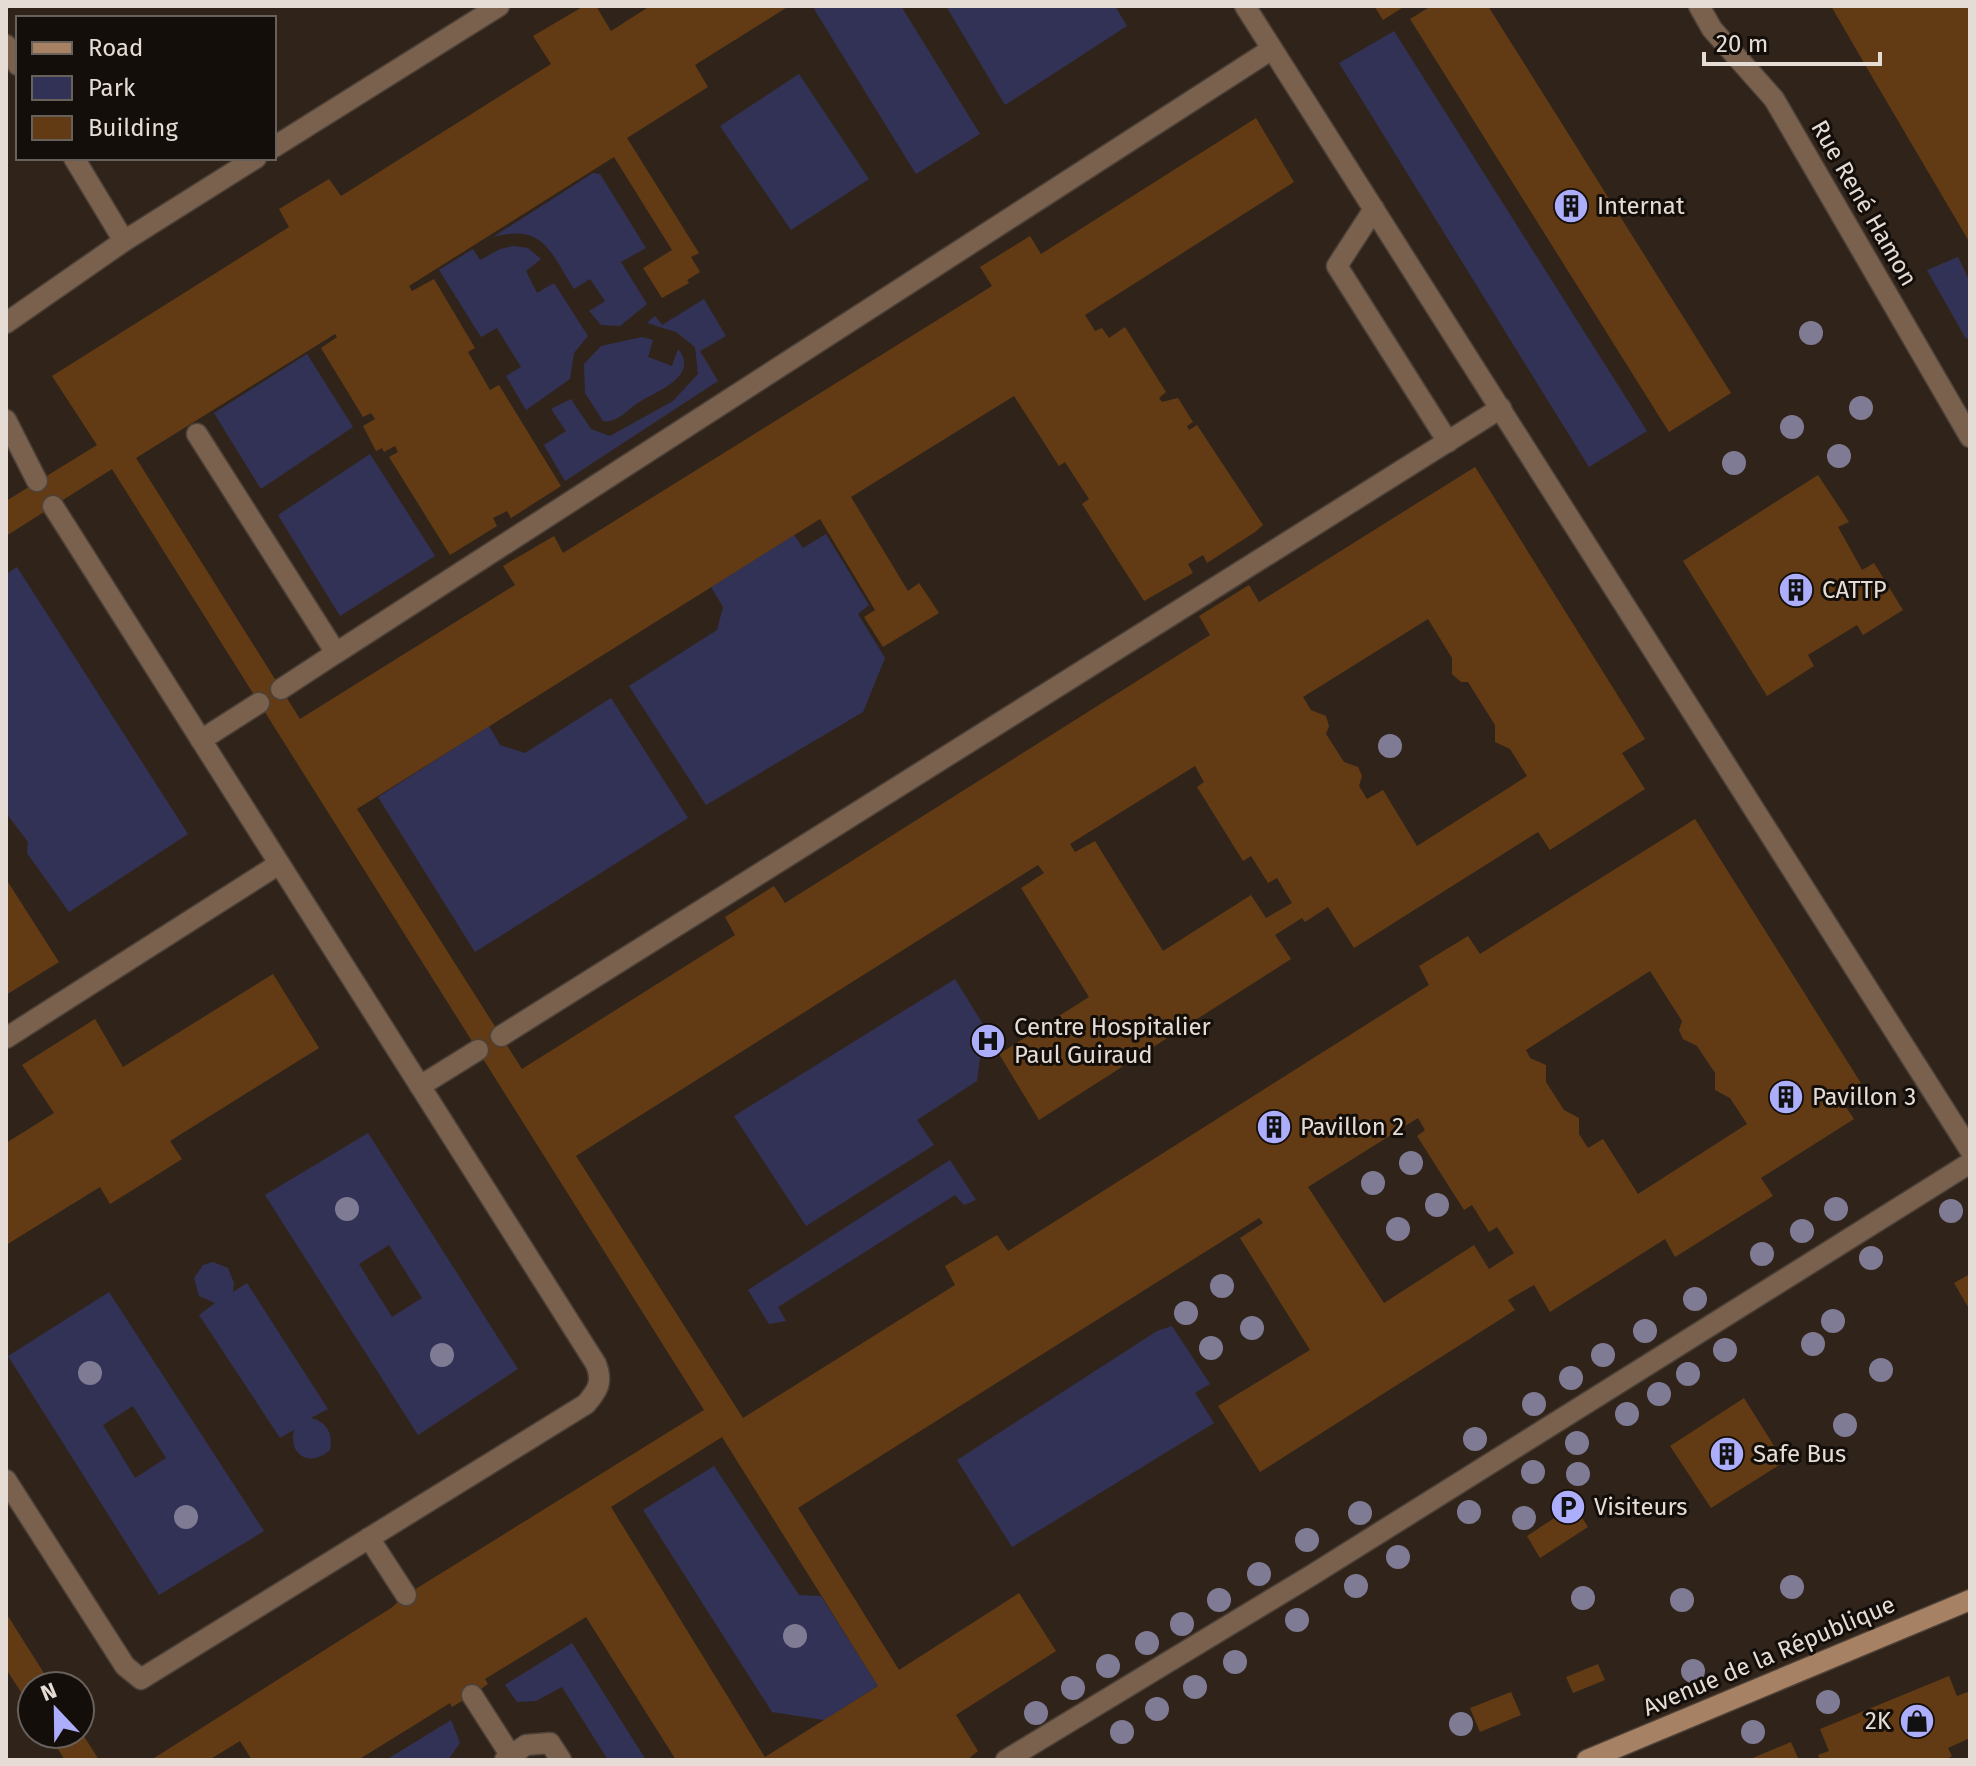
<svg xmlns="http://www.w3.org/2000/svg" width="1976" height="1766" font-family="'Fira Sans',sans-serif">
	<rect width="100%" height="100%" fill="#30241a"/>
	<!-- green -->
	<g fill="#323256" fill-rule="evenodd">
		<path d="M819,6H901L980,134L916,174L814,9Z"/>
		<path d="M946,6H1115L1127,26L1005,105Z"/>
		<path d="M1394,31L1647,431L1589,467L1339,63Z"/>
		<path d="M799,74L869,179L791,230L720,126Z"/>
		<path d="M593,173L600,174L646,248L621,262L647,304L620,326L601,325L589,311L605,301L590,279L574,289C550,252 544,223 493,237Z"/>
		<path d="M514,246L528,248L541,259L526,271L537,293L554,283L588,336L574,353L570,379L526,410L506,376L521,367L497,328L481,337L439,270L473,249L480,260L500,249Z"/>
		<path d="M1958,257L1970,282V338L1966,339L1927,270Z"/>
		<path d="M704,299L726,336L700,351L718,381L565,481L544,445L566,431L551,409L571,399L591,429L610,436L673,401L698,374L695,347L676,332L647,323L655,316L662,325Z"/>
		<path d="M642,337L653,340L648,357L672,366L678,349C700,375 658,391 641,401C627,409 619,423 603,421L585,393L584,364L601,346Z"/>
		<path d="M307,354L353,427L261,489L214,413Z"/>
		<path d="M370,454L435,556L340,616L278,515Z"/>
		<path d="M826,534L869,605L858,614L885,658L863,712L706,805L629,686L717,630L723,607L711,587L794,535L803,548Z"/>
		<path d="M17,567L188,834L69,912L27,853L28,842L6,813V574Z"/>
		<path d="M611,698L688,818L475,952L378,797L489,726L500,745L525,753Z"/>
		<path d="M955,979L984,1026L977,1081L917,1120L934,1145L806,1226L734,1116Z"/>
		<path d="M368,1133L518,1369L418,1435L265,1195ZM389,1245L422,1298L392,1317L359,1264Z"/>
		<path d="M950,1160L976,1200L964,1205L955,1195L778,1307L786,1321L769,1324L748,1290Z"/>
		<path d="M213,1262L228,1268L234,1283L233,1292L247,1283L328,1409L311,1418C328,1422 333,1435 330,1450C310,1468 288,1455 294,1430L280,1438L199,1315L215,1303L199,1296L194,1278L203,1265Z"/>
		<path d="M109,1292L264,1531L159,1595L8,1356ZM133,1406L166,1458L135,1478L103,1425Z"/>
		<path d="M1172,1326L1210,1384L1195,1393L1214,1423L1012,1547L957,1460L1157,1331Z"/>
		<path d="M714,1466L799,1595L821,1596L878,1686L824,1720L772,1712L643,1510Z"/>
		<path d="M572,1643L646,1760H608L562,1687L536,1701L517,1702L505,1685Z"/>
		<path d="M451,1720L460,1743L448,1760H386Z"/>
	</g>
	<!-- building -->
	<g fill="#623b15" fill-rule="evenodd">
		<path d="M584,6H596L611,31L650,6H789L695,65L708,87L627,138L699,253L691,257L700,272L687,280L689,283L662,298L643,268L672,250L614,157L409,286L412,291L434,279L475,348L468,352L490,390L499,385L561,486L511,518L507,511L493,518L497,526L450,555L389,457L398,452L395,446L384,452L382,448L376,451L363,426L375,419L371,413L363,417L321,348L337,337L335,334L136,458L300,719L515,585L503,566L554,536L563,553L992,286L980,267L1030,236L1041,254L1256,118L1294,182L1085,315L1095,331L1102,328L1109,338L1125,327L1166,392L1159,398L1162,402L1178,398L1193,422L1187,426L1189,430L1197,425L1263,525L1255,532L1207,563L1203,555L1188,564L1193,573L1144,601L1082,504L1089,499L1065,462L1059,466L1014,396L851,497L908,591L919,583L939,613L883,647L864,617L875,610L820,519L357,809L522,1069L735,935L725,917L774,886L785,903L1210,635L1199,616L1249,585L1259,602L1475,467L1645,739L1622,753L1645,789L1550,850L1538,832L1354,948L1328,907L1305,922L1302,918L1275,935L1291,959L1039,1120L999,1054L1089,997L1021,888L1044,873L1038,865L576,1156L743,1418L955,1285L945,1266L997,1235L1008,1251L1429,985L1419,966L1468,936L1480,954L1695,819L1864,1088L1842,1101L1854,1119L1761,1178L1773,1196L1675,1257L1665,1239L1550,1312L1534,1285L1508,1300L1515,1310L1260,1472L1218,1406L1310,1350L1240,1238L1263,1223L1259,1218L798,1508L899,1670L1019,1593L1056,1651L956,1715L978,1751L967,1760H676L586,1617L485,1679L488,1684L472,1695L452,1707L450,1703L358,1760H252L240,1741L209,1760H151L391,1608L406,1595L704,1410L112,469L6,536V501L97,445L52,376L289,227L279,209L329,179L341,196L551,64L533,36ZM1428,619L1452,658V674L1461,682H1468L1495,725V742L1510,749L1527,776L1417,846L1383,790L1367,799L1359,786L1362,776L1358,767L1344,762L1326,734L1329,726L1326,716L1311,710L1303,697ZM1195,766L1204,782L1197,787L1243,861L1251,856L1268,883L1277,878L1292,903L1266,918L1251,895L1163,951L1095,841L1075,852L1070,844ZM1650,971L1682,1021L1679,1030L1683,1039L1697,1046L1715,1073V1090L1730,1098L1747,1124L1638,1194L1603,1139L1588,1148L1579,1134V1118L1564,1110L1546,1082V1065L1530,1058L1526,1050ZM1418,1118L1425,1130L1417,1136L1464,1210L1472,1205L1489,1232L1497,1227L1514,1253L1489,1269L1474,1245L1384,1303L1308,1187ZM722,1437L878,1686L765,1757L611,1507Z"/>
		<path d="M1374,6H1405L1383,20Z"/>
		<path d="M1431,6H1488L1731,393L1669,432L1410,19Z"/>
		<path d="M1831,6H1970V243L1874,80Z"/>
		<path d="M1818,475L1849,522L1838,527L1862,570L1874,563L1903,610L1863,635L1857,625L1808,655L1814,666L1767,696L1683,561Z"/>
		<path d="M6,879L59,962L6,995Z"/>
		<path d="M273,974L319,1048L170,1141L182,1159L144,1183L110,1204L100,1187L6,1245V1143L54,1113L22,1065L95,1019L123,1067Z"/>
		<path d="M1970,1274V1310L1954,1283Z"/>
		<path d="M1744,1398L1784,1462L1711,1508L1670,1446Z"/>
		<path d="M1574,1505L1588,1527L1540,1558L1527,1536Z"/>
		<path d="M6,1613L52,1686H32V1709L6,1669Z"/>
		<path d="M1598,1664L1605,1680L1573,1693L1566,1677Z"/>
		<path d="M1949,1676L1957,1696L1970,1691V1738L1948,1748L1952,1756L1945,1760H1820L1818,1755L1829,1751L1820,1729Z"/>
		<path d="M1511,1692L1521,1715L1480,1732L1470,1708Z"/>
		<path d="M80,1730L99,1760H65L48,1734H80Z"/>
		<path d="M1791,1742L1799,1760H1748Z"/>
	</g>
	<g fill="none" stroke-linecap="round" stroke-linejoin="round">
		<!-- lane casing -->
		<g stroke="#4d4138" stroke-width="23">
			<g id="lane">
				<path d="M1245,6L1970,1150"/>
				<path d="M6,45L18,65"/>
				<path d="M274,147L499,6"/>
				<path d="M74,158L124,241L256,158"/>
				<path d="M1374,209L1337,266L1448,442"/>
				<path d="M6,323L124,241"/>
				<path d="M6,420L37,481"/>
				<path d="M197,434L336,653L1272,49"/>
				<path d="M281,689L336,653"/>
				<path d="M201,740L259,703"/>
				<path d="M501,1036L1501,408"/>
				<path d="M6,1038L279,864"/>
				<path d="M420,1086L478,1050"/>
				<path d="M6,1480L125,1666L141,1679L586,1404C598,1390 603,1382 596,1364L53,506"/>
				<path d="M369,1538L406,1595"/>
				<path d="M472,1695L511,1756"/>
				<path d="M505,1760L526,1745L550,1743L561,1760"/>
				<path d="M1006,1760L1312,1575L1970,1163"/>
			</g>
		</g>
		<!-- street casing -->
		<g stroke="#4d4138" stroke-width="23">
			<path id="street" d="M1699,6L1712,29L1774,99L1970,437"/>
		</g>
		<!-- secondary casing -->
		<g stroke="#4d4138" stroke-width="23">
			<path id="secondary" d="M1587,1760L1970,1600"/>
		</g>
		<!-- lane -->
		<use href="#lane" stroke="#79614e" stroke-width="20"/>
		<!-- street -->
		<use href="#street" stroke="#79614e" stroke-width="20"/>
		<!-- secondary -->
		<use href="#secondary" stroke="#a78163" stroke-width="20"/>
	</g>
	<!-- trees -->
	<g fill="#807b94">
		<circle cx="1811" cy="333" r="12"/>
		<circle cx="1861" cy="408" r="12"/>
		<circle cx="1792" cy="427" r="12"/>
		<circle cx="1839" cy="456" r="12"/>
		<circle cx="1734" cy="463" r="12"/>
		<circle cx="1390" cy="746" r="12"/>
		<circle cx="1411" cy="1163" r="12"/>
		<circle cx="1373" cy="1183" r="12"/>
		<circle cx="1437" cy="1205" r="12"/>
		<circle cx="347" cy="1209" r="12"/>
		<circle cx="1836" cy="1209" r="12"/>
		<circle cx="1951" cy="1211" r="12"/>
		<circle cx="1398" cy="1229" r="12"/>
		<circle cx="1802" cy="1231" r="12"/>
		<circle cx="1762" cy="1254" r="12"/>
		<circle cx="1871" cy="1258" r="12"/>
		<circle cx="1222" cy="1286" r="12"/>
		<circle cx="1695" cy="1299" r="12"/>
		<circle cx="1186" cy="1313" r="12"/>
		<circle cx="1833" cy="1321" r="12"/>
		<circle cx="1252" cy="1328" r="12"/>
		<circle cx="1645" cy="1331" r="12"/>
		<circle cx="1813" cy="1344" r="12"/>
		<circle cx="1211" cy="1348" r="12"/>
		<circle cx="1725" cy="1350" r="12"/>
		<circle cx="442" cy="1355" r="12"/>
		<circle cx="1603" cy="1355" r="12"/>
		<circle cx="1881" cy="1370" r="12"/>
		<circle cx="90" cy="1373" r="12"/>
		<circle cx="1688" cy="1374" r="12"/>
		<circle cx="1571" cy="1378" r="12"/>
		<circle cx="1659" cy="1394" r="12"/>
		<circle cx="1534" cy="1404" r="12"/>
		<circle cx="1627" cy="1414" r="12"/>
		<circle cx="1845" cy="1425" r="12"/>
		<circle cx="1475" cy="1439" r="12"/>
		<circle cx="1577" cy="1443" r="12"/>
		<circle cx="1533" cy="1472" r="12"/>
		<circle cx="1578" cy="1474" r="12"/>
		<circle cx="1469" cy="1512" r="12"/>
		<circle cx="1360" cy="1513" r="12"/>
		<circle cx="186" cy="1517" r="12"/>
		<circle cx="1524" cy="1518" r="12"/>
		<circle cx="1307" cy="1540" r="12"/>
		<circle cx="1398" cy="1557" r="12"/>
		<circle cx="1259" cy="1574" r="12"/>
		<circle cx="1356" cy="1586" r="12"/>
		<circle cx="1792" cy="1587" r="12"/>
		<circle cx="1583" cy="1598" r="12"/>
		<circle cx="1219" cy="1600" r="12"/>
		<circle cx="1682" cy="1600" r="12"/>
		<circle cx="1297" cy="1620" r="12"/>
		<circle cx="1182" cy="1624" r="12"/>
		<circle cx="795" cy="1636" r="12"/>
		<circle cx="1147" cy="1643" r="12"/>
		<circle cx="1235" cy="1662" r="12"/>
		<circle cx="1108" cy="1666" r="12"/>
		<circle cx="1693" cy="1671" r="12"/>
		<circle cx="1195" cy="1687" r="12"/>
		<circle cx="1073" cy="1688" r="12"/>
		<circle cx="1828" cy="1702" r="12"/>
		<circle cx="1157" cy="1709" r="12"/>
		<circle cx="1036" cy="1713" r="12"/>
		<circle cx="1461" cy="1724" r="12"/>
		<circle cx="1122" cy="1732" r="12"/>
		<circle cx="1753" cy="1732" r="12"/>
	</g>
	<!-- icons -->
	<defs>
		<g id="building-disc" transform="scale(1.8)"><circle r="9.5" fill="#adaefb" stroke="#140e0a"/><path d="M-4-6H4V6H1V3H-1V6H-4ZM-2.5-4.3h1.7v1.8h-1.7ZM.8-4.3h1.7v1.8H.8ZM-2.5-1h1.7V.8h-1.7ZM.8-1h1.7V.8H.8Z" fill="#111"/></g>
		<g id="hospital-disc" transform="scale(1.8)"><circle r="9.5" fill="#adaefb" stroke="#140e0a"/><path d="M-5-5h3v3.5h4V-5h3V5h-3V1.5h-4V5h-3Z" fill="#111"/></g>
		<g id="parking-disc" transform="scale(1.8)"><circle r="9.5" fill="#adaefb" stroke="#140e0a"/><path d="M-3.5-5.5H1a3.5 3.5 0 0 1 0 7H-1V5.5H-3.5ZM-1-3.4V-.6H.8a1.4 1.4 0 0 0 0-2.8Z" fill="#111"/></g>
		<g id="shop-disc" transform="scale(1.8)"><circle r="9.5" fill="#adaefb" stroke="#140e0a"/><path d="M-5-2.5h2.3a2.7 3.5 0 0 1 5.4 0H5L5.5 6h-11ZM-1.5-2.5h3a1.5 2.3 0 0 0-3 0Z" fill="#111"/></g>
	</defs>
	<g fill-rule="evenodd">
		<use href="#building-disc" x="1571" y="206"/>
		<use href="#building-disc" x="1796" y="590"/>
		<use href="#hospital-disc" x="988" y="1041"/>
		<use href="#building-disc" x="1786" y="1097"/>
		<use href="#building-disc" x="1274" y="1127"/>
		<use href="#building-disc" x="1727" y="1454"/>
		<use href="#parking-disc" x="1568" y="1507"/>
		<use href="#shop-disc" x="1917" y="1721"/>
	</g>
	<g text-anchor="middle" stroke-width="6" stroke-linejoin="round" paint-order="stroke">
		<!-- street labels -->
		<g font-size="24" fill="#e5dcd5" stroke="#140e0a">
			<text transform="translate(1864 203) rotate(60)" y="8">Rue René Hamon</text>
			<text transform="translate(1769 1656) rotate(-23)" y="8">Avenue de la République</text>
		</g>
		<!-- poi labels -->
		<g font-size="24" fill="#e5dcd5" stroke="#140e0a" text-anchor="start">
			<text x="1597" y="214">Internat</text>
			<text x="1822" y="598">CATTP</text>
			<text x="1014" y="1035">Centre Hospitalier<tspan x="1014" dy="28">Paul Guiraud</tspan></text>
			<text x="1812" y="1105">Pavillon 3</text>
			<text x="1300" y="1135">Pavillon 2</text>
			<text x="1753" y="1462">Safe Bus</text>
			<text x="1594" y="1515">Visiteurs</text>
			<text x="1891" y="1729" text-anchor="end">2K</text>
		</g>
	</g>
	<!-- border -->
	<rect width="1976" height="1766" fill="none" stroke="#e5dcd5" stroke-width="16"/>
	<!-- legend -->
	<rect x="16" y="16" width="260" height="144" fill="#140e0a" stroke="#68605b" stroke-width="2"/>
	<rect x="32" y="42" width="40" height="12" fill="#a78163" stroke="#68605b" stroke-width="2"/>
	<text x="88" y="56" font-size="24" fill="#e5dcd5">Road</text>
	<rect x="32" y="76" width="40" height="24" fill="#323256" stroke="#68605b" stroke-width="2"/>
	<text x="88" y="96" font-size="24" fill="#e5dcd5">Park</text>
	<rect x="32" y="116" width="40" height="24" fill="#623b15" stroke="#68605b" stroke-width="2"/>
	<text x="88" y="136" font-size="24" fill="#e5dcd5">Building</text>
	<!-- north arrow -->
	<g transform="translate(56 1710) rotate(338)"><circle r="38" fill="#140e0a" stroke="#68605b" stroke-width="2"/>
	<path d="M0-6L14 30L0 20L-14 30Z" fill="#adaefb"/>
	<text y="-12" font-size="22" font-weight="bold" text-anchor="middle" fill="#e5dcd5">N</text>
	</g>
	<!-- scale -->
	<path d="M1704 52v12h176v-12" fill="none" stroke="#e5dcd5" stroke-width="4"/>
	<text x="1716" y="52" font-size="24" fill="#e5dcd5" stroke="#140e0a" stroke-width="6" paint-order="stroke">20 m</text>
</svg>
